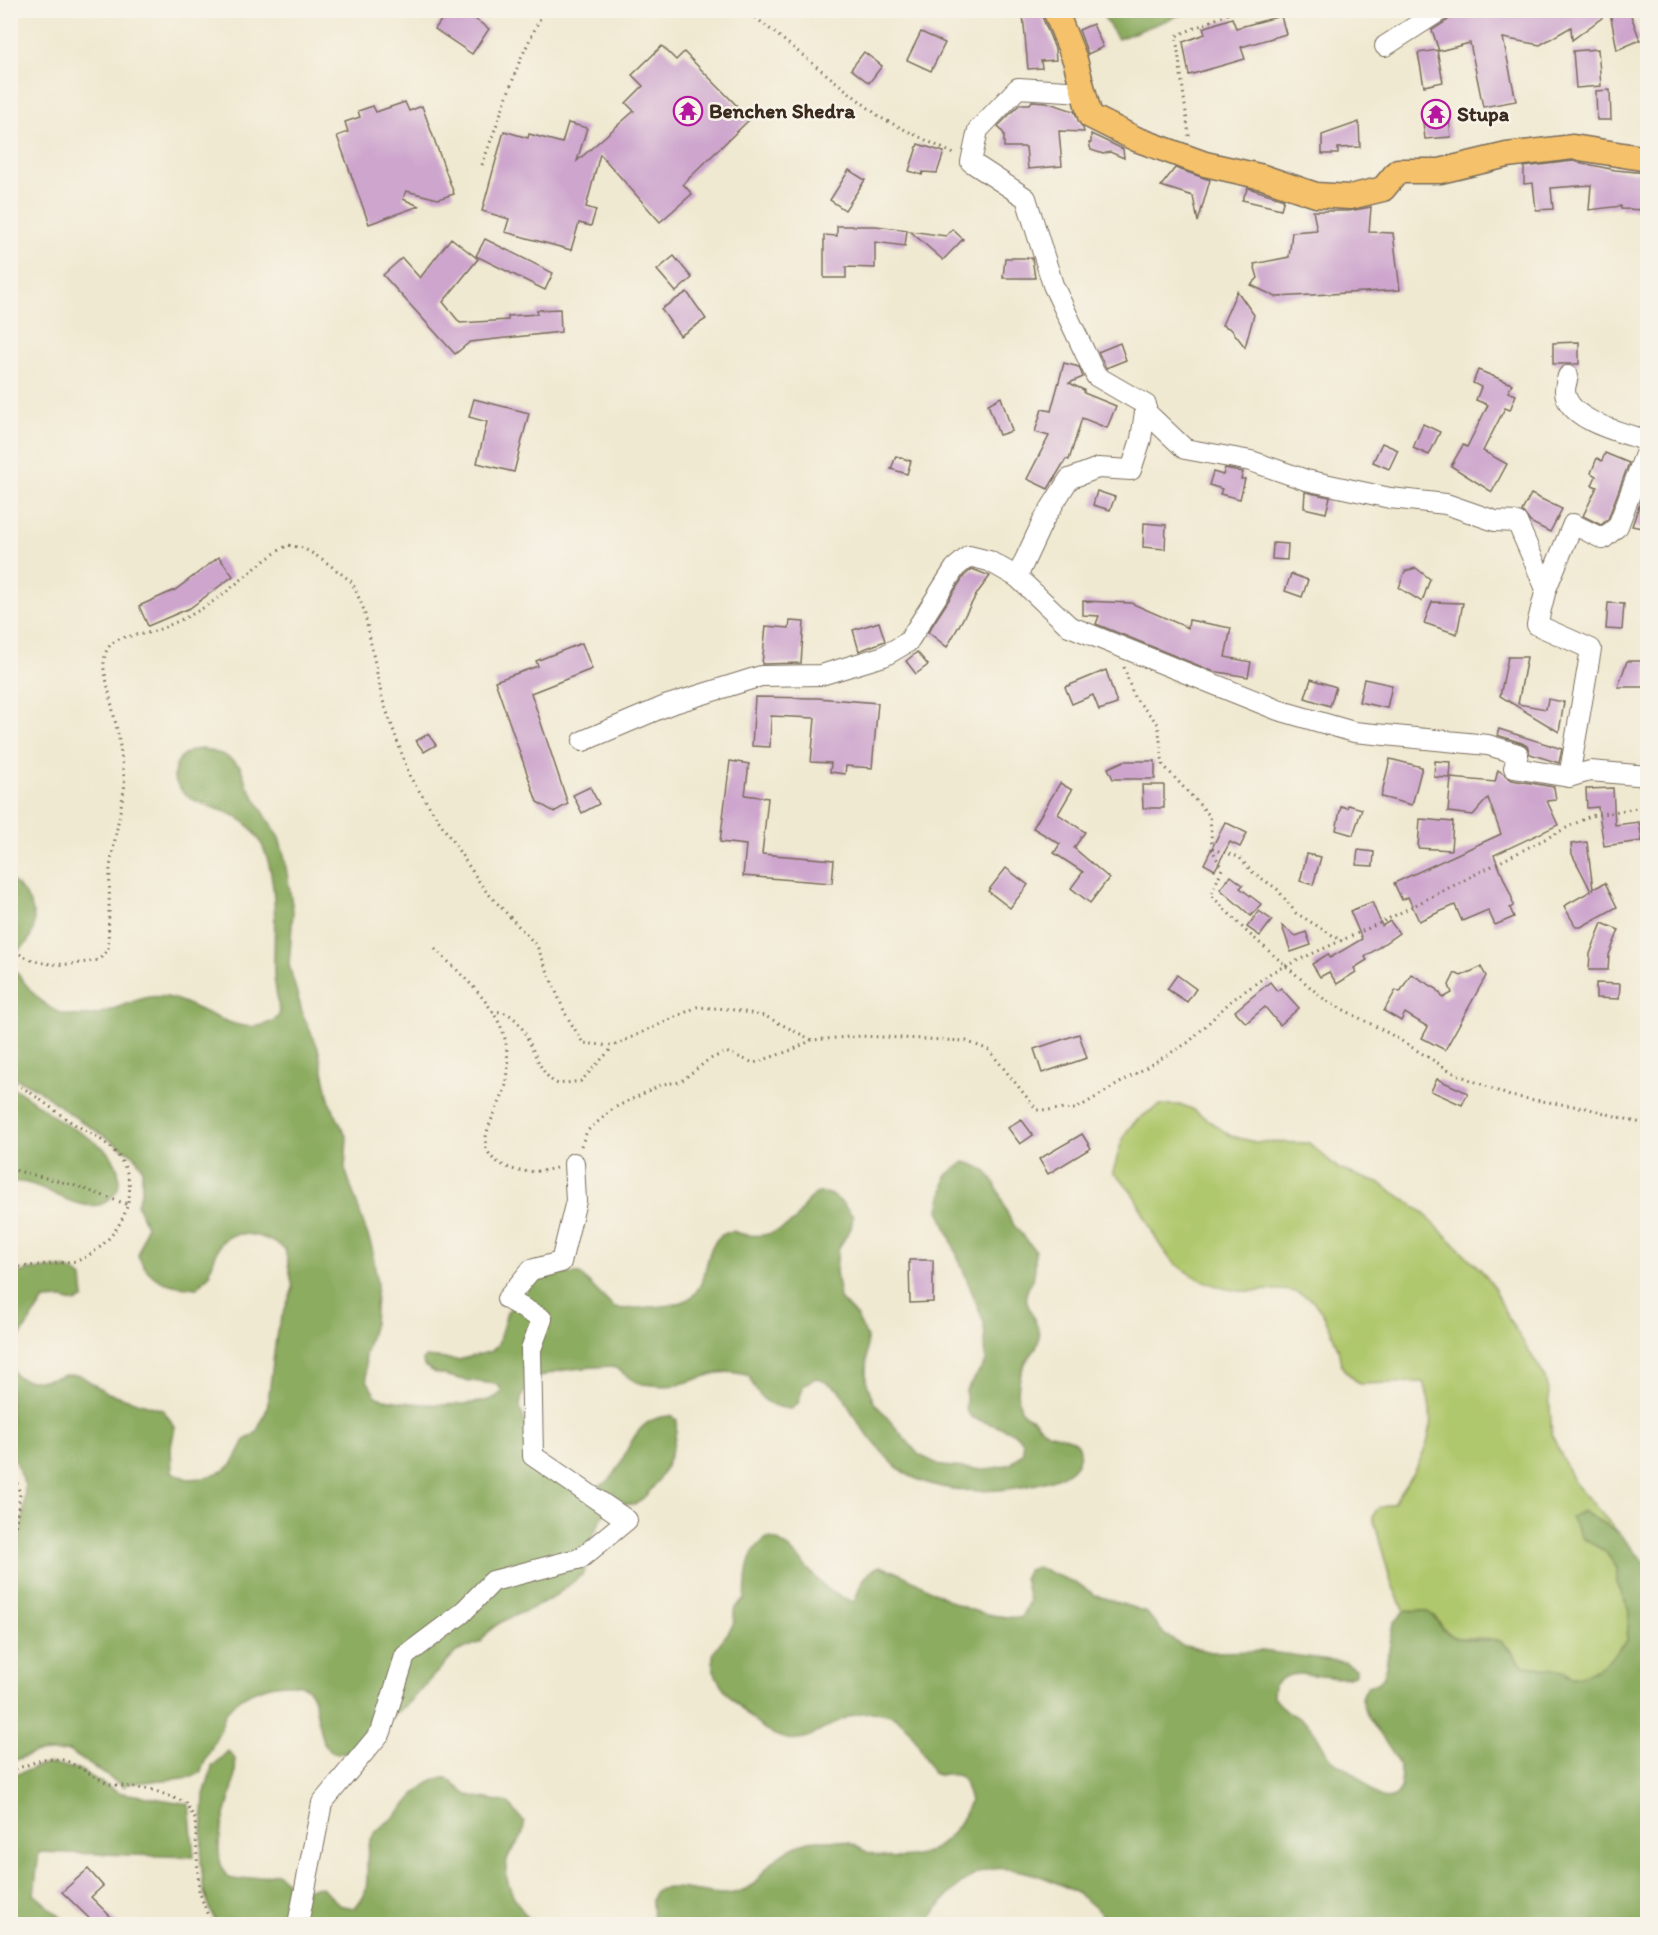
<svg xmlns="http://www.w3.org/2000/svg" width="1658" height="1935" font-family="Itim,sans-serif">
	<rect width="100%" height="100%" fill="#f7f3e8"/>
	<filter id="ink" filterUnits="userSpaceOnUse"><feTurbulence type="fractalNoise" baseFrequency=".0167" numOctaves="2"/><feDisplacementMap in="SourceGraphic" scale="12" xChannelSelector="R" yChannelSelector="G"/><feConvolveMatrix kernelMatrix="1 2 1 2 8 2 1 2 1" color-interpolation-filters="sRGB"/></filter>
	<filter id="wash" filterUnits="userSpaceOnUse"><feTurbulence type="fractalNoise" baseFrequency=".008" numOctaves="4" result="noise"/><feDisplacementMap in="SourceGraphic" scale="24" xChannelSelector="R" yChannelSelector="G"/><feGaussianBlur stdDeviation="1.35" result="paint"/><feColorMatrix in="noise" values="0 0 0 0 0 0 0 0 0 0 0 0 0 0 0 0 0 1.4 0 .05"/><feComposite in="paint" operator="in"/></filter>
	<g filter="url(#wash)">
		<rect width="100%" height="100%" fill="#f0e9d1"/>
		<!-- green -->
		<path fill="#b0c86d" stroke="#767946" stroke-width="1.5" d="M1160,1105H1182L1192,1109L1231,1136L1255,1142L1309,1143L1339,1169L1381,1184L1420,1210L1482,1271L1494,1287L1507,1316L1544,1375L1549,1394L1552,1435L1573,1481L1618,1532L1582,1511V1538L1605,1551L1617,1568V1583L1629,1610L1627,1641C1610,1657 1597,1677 1571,1677L1565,1671L1523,1666L1508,1647L1485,1638H1455L1444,1629L1435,1616L1413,1610L1404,1612L1391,1582L1373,1517L1377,1509L1394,1503C1421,1460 1443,1434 1423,1382L1359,1384C1355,1379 1347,1374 1343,1368C1339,1362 1340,1353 1337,1346C1332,1332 1323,1309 1310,1299C1287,1283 1265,1293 1240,1291C1219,1289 1193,1278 1177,1265C1146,1239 1145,1195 1113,1173C1124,1133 1122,1127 1160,1105Z"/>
		<!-- forest -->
		<g fill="#8cac60" stroke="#646b3f" stroke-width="1.5">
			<path d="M1062,11H1190L1118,39L1100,11L1065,20Z"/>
			<path d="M204,749L224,755L240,766L247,785L279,838L284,855L293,911L289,965L303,1015L318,1048L330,1103L347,1138L345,1169L372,1248L377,1283L374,1323L365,1355L367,1380L376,1396C394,1405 496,1412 502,1390L496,1384L464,1380L436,1373L424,1366L423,1360L426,1357L458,1360L492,1351L498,1344L507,1312L539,1277L549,1273L580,1274L614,1308C626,1310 639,1308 651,1307C663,1306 681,1305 691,1297C714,1278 699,1237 733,1231C753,1240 777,1235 794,1221C799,1217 801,1211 804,1206C820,1179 842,1199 853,1217L851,1228L838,1249L836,1271L840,1299L857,1317L867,1338L866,1380L873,1401L919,1455L942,1466L986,1470L1011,1464L1023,1452V1442L1013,1432L971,1417L966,1410V1390L986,1362L984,1322L939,1210L946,1176L964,1162C997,1168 996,1190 1009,1217C1014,1228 1028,1240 1035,1251C1035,1259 1036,1270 1033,1278C1031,1283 1027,1289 1026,1295C1026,1311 1043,1326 1038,1343C1035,1351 1031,1355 1026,1362C1018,1375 1016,1395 1021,1410C1022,1414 1027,1416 1031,1418C1038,1422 1040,1429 1048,1433C1058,1437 1080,1436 1080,1452C1079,1471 1059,1478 1044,1482C1001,1494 943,1496 903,1472C891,1464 869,1437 860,1425C840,1399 851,1391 816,1378L804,1384L798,1403L791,1409C767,1407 758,1398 749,1376C718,1366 704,1379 676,1385C666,1387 653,1385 643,1384C631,1383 623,1370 611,1366C580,1369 520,1365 520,1409C533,1441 540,1486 580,1486C586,1486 593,1487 599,1486C629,1477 622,1416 672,1416L677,1420C675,1454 662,1484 635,1505L621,1503L608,1506L592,1537L584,1573C572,1583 560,1593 547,1601C525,1614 493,1618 481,1642L456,1652L409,1702L354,1750C309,1769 325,1706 308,1689C302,1683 293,1684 286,1684C266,1684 241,1695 228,1710C224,1715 223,1721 221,1727C215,1742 206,1757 200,1773L192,1777L126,1784L124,1787L69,1751L34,1753L11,1762V1582L24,1513L25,1485L11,1451L10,1365L16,1376L26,1380H44L65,1375H80L105,1392L163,1410L175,1427L171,1447L172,1472L187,1479L204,1478L225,1470L233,1463L245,1440L256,1433L267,1409L277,1330L293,1288L285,1249C272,1239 236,1225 222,1242C216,1250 215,1260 210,1269L211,1273L197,1288C169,1286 151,1283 138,1256L146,1226L137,1204L142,1190V1168L135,1156L67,1112L37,1089L11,1076V880C36,899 46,935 13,954L11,965C24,982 42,1009 64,1014C108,1025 132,989 171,998C203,1006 247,1045 279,1016C279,1003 275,989 274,975C273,928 285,845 237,817C212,803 187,808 174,778C174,759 185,749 204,749Z"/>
			<path d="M11,1087C28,1096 40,1107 56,1118C78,1134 119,1146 119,1179C119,1184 119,1187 116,1192C112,1197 106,1204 98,1205C67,1210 41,1178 11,1182Z"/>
			<path d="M62,1268L73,1271L82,1278L84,1298L76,1303L63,1299L44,1300L11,1350V1275L29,1270Z"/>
			<path d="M1582,1511L1618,1532L1647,1565V1924H1106C1096,1892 1015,1859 983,1871C961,1879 938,1904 928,1924H653L652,1900L655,1891C682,1881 714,1901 741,1891C756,1886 758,1878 767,1868C778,1856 793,1845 809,1841C820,1839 839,1839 850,1843C857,1846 863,1851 870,1853C920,1868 952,1847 970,1801L963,1779C954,1770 943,1779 933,1773C922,1753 911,1720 887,1714C826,1699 810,1778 747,1714C733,1700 706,1675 714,1652C719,1641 730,1634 734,1622C735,1618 733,1612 735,1608C737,1604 743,1602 745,1599C746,1595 745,1588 746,1585C747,1565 749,1550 767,1538C789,1538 811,1578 829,1590C836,1595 844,1598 851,1601H855C860,1584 864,1573 880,1566C912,1576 932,1593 961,1606C979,1614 1000,1617 1021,1618L1029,1601L1024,1577L1028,1570L1037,1567L1078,1584L1095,1595L1146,1612L1165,1635L1181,1645L1212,1652L1262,1651L1345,1662L1356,1669V1674C1331,1687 1295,1660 1274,1685L1273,1696C1280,1710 1296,1715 1308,1724C1318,1733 1322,1748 1331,1758C1338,1766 1349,1769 1357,1776C1368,1784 1377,1805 1394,1797C1398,1795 1400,1791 1401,1787C1404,1748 1368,1732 1361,1698L1368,1686L1377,1683L1384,1676L1394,1623L1404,1612C1442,1604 1430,1626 1454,1637C1463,1641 1488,1639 1501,1641L1523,1666L1556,1669L1571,1677H1580L1602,1666L1627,1641L1629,1610L1617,1583V1568L1605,1551L1582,1538L1571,1517Z"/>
			<path d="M228,1751L235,1759C240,1797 202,1844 228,1878L240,1880L277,1873L297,1890L322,1887L339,1905L354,1908C358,1904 364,1898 365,1893C370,1877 364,1858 370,1842C374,1829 387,1824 396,1815C409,1803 426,1776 447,1778L467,1795L508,1803L524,1822C525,1844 512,1843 507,1860C501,1882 520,1910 534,1924H481C473,1920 459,1919 452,1924H216L204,1892L201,1862L204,1795L212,1767Z"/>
			<path d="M46,1764L78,1769L117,1792L189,1804L194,1857L39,1852L34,1894L69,1924H11V1776Z"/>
		</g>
		<g id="blocks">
			<!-- building -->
			<g fill="#cda5cd">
				<path d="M448,10H462L489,29L472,54L435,29Z"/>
				<path d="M1453,10H1629L1640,40L1617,50L1610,12L1572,40L1571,27L1540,45L1503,38L1516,101L1483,107L1470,43L1439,51L1432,30L1448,20Z"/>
				<path d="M1041,14L1055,49L1056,60L1041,61L1042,68L1028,69L1023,15Z"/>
				<path d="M1281,16L1286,34L1241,47L1245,59L1189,75L1183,42L1205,34L1203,28L1232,18L1236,28Z"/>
				<path d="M1093,24L1103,47L1088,54L1079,30Z"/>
				<path d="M921,32L945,43L931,71L907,60Z"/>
				<path d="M662,46L676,60L684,52L750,119L683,184L692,194L660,222L600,154L586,207L596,210L591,226L579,223L571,250L505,232L509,219L482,211L504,131L528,138L529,134L562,143L568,123L587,128L577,161L634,111L626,103L643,86L632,75Z"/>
				<path d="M1598,49L1601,86L1576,88L1573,51Z"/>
				<path d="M1437,50L1443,82L1424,86L1418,53Z"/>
				<path d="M864,52L882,66L869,83L851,69Z"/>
				<path d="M1610,90L1611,120H1597L1596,91Z"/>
				<path d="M1032,101L1046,102L1074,111L1083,128L1084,132L1059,131L1062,166L1028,169L1026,147H1004V134L998,126L1020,104H1030Z"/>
				<path d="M405,102L409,111L422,106L454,194L438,199L406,191L403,199L419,206L369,224L337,136L348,132L345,122L360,117L358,111L373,106L376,112Z"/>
				<path d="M1449,119L1451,137L1425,139L1423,122Z"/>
				<path d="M1359,122L1360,147L1338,148V154H1322V135Z"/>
				<path d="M1091,134L1123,149L1124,158L1110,152L1103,154L1091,150L1089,143H1091Z"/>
				<path d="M918,144L944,152L937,173L923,172L922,175L909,171Z"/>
				<path d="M1573,161L1615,170L1647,173V210L1621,209V206L1589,210L1591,185L1551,188L1553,209L1536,210L1533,183L1524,184V167Z"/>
				<path d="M1175,168L1210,180L1198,222L1193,196L1161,186Z"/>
				<path d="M849,170L865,180L845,210L830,200Z"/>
				<path d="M1248,188L1284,199L1281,209L1242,200Z"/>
				<path d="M1371,207L1369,232L1393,233L1400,290L1276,297L1251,285L1258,278L1254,264L1289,257L1292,232L1317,230L1313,211H1349Z"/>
				<path d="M837,226H876L907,230L905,246L875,242V268L846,267V278H824V235L837,236Z"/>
				<path d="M952,229L963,239L943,260L910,231L946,236Z"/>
				<path d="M451,238L478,259L443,302L460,323L508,320V316L537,314V310L560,309L561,332L470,342L455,354L383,275L402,258L420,278Z"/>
				<path d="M485,239L553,273L545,290L476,256Z"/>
				<path d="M674,256L692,278L676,292L657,270Z"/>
				<path d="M1005,258H1032L1035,278H1003Z"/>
				<path d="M1237,291L1254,315L1245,347L1231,329L1222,325Z"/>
				<path d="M687,292L706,319L680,336L661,309Z"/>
				<path d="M1579,342V364H1553V343Z"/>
				<path d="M1120,343L1126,360L1106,368L1098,352Z"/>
				<path d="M1064,363L1079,367L1083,377L1069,383L1084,390V393L1116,406L1107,428L1082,418L1069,460L1066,459L1048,489L1027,479L1049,436L1035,432L1042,409L1051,411Z"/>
				<path d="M1478,370L1512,384L1508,392L1516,395L1510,410L1505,408L1483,451L1507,464L1492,492L1451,466L1463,445L1467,447L1488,405L1476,400L1481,387L1473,383Z"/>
				<path d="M1001,397L1012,431L999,435L988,404Z"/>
				<path d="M474,399L529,413L514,472L477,463L487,422L469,417Z"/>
				<path d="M1423,424L1440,432L1429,455L1413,448Z"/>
				<path d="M1382,443L1398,450L1389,469L1373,462Z"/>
				<path d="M1605,453L1629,463L1608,519L1601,525L1583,516L1597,487L1592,485L1596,476L1591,473L1597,458L1602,461Z"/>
				<path d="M896,456L911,461L907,474L891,469Z"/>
				<path d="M1225,468L1243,472L1241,479H1245L1240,499L1220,494L1222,489L1209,485L1213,472L1223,475Z"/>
				<path d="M1647,483V529L1632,526Z"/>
				<path d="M1097,491L1115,497L1110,510L1093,505Z"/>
				<path d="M1305,492L1330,497L1326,513L1304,508Z"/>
				<path d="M1531,494L1562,509L1550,532L1530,522L1522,511Z"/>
				<path d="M1144,523L1166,525L1165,549L1143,547Z"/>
				<path d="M1273,543L1288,544L1287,560L1272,559Z"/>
				<path d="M219,557L233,576L190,608L148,626L139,606L175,590Z"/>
				<path d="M1416,568L1430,579L1422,602L1399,588L1405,571Z"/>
				<path d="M972,569L990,576L978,592L947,647L928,632L964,576Z"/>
				<path d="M1291,574L1308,580L1302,597L1285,591Z"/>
				<path d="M1083,601L1131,603L1188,628L1189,620L1231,628L1225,657L1251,662L1248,677L1212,671L1096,624L1099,616L1083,615Z"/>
				<path d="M1432,602L1463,603L1457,634L1424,623Z"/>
				<path d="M1608,603L1624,604L1622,630L1606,629Z"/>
				<path d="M790,621L804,622L801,663L762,664L766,626L789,628Z"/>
				<path d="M879,622L885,641L859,651L853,630Z"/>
				<path d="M582,643L592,669L531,693L568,804L554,812L537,802L495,681L538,666L536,661Z"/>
				<path d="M917,652L928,665L916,674L906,661Z"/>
				<path d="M1508,657H1527L1518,704L1546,709L1548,699L1564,702L1559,732L1500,696Z"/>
				<path d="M1627,661H1647V687H1618Z"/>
				<path d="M1106,670L1117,704L1099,710L1093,695L1072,704L1065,687Z"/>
				<path d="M1311,679L1336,687L1330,706L1305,698Z"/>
				<path d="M1364,679L1392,685L1387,708L1359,702Z"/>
				<path d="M755,697L817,698L878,703L872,768L846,766L845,774L830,772L831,763L811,762L815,718L771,716L770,747L752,746Z"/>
				<path d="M1499,729L1562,749L1559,763L1530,754L1527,746L1522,743L1497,735Z"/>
				<path d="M428,734L436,745L424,752L416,741Z"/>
				<path d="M1390,759L1422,767L1412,805L1381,797Z"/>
				<path d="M730,761L749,764L745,795L768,798L762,854L834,860L832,883L743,876L746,845L720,842Z"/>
				<path d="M1124,761H1155V779H1113L1108,768Z"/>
				<path d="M1435,761L1451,762L1450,778L1434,777Z"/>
				<path d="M1498,770L1512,780L1554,787L1556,800L1547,801L1558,825L1494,855L1512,898L1513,906L1510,908L1514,917L1495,925L1488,910L1462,921L1455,905L1419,921L1408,897L1402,900L1394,883L1501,834L1488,798L1473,815L1448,812L1451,778L1495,782Z"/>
				<path d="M1060,783L1072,790L1058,814L1085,832L1074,848L1109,878L1090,903L1071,888L1083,872L1054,853L1060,844L1033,828Z"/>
				<path d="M1142,785H1164V808H1143Z"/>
				<path d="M590,787L599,804L582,813L573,795Z"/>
				<path d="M1613,788L1615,825L1639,822L1642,841L1604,846L1598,807L1587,808L1586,789Z"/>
				<path d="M1348,805L1362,809L1353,835L1336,830L1341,806L1347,808Z"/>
				<path d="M1420,819L1453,822L1451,850L1418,848Z"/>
				<path d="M1225,822L1247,833L1240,847L1230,842L1215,870L1204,864Z"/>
				<path d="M1587,842L1593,889L1605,883L1617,907L1581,927H1576L1564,906L1591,891L1572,854L1571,844Z"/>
				<path d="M1358,850L1374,852L1373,866L1356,865Z"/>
				<path d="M1307,854L1321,857L1313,885L1300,881Z"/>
				<path d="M1006,868L1028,885L1010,908L988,891Z"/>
				<path d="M1231,876L1243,885L1240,888L1261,904L1251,916L1220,889Z"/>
				<path d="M1372,902L1382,926L1390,921L1399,933L1365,957L1367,960L1354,968L1356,972L1337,984L1329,972L1320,977L1312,964L1328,954L1330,958L1362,939L1350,911Z"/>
				<path d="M1259,911L1272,920L1260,936L1247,927Z"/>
				<path d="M1602,923L1619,930L1609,955L1608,970H1589L1590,954Z"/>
				<path d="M1282,926L1296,936L1306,932L1311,945L1291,952Z"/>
				<path d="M1481,967L1486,976L1445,1050L1422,1038L1428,1027L1405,1013L1401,1021L1384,1011L1396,990L1400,992L1411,974L1437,989L1443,998L1452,993L1449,985L1455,973L1461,976Z"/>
				<path d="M1177,975L1196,989L1187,1002L1167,989Z"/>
				<path d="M1270,982L1277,991L1281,988L1299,1008L1280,1025L1265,1007L1246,1023L1235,1011Z"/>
				<path d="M1596,983L1620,984L1619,999L1596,998Z"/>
				<path d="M1079,1034L1087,1058L1042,1073L1034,1049Z"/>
				<path d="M1437,1079L1468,1093L1462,1105L1431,1091Z"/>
				<path d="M1021,1119L1033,1135L1020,1144L1008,1128Z"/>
				<path d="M1082,1134L1091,1148L1048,1174L1039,1159Z"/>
				<path d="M909,1260H933V1302L910,1303Z"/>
				<path d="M88,1869L103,1886L91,1897L118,1924H95L62,1892Z"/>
			</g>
		</g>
	</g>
	<g filter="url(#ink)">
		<use href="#blocks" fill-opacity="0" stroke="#7a6d5d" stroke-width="1.5"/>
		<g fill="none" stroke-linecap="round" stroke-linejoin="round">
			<!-- minor casing -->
			<g stroke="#7a6d5d" stroke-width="22">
				<g id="minor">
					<path d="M1385,46L1441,10"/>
					<path d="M1083,92L1018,88L978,130L971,162L1026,198L1053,285L1096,376L1146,405L1141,439L1131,470L1098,468L1069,479L1044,519L1017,577L1069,626L1278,710L1354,732L1488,745L1518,754L1514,768L1569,777L1590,771L1648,776"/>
					<path d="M1568,376C1567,380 1565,386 1565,391C1567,421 1624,433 1648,441"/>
					<path d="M1145,411L1185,449L1251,461L1306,480L1390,498L1446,504L1495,521L1517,522L1546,589L1537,625L1591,649L1569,777"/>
					<path d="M1546,589L1573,524L1603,539L1618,526L1648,446"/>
					<path d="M583,741L668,705L761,676L821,675L884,656L908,642L955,568L969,556L989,561L1017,577"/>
					<path d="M298,1924L322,1803L381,1732L405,1656L461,1614L493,1581L581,1558L627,1520L533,1456L531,1349L542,1319L507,1299L531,1270L561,1262L576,1201L574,1163"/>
				</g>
			</g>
			<!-- major casing -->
			<g stroke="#7a6d5d" stroke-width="27">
				<path id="major" d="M1055,10L1075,60L1090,116L1136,139L1205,164L1263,177L1316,195L1350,197L1383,189L1398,171H1440L1507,155L1573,147L1648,159"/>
			</g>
			<!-- path -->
			<g stroke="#7a6d5d" stroke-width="3" stroke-dasharray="1.5 4.5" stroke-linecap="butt">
				<path d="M746,10L881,118L956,155"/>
				<path d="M1189,136L1176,36L1237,10"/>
				<path d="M482,165L520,60L544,10"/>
				<path d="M1124,667L1134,697L1158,724L1163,765L1210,816L1212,849L1222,869L1211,895L1246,931L1325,1000L1390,1034L1454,1073L1510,1096L1586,1108L1648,1125"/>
				<path d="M1212,849L1239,857L1251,871L1277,889L1296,913L1342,941"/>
				<path d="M10,897L13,948"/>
				<path d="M10,947C36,969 66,966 99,960L108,949L110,867L125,784L119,739L104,669C102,629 135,640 160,629C175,623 192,615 206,606C235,588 258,562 288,545L303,548L322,559L352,582L364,610L382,698L410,777L484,889L537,946L565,1013L583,1043L613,1046L697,1007L729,1009L765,1016L812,1040L861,1036L966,1041L989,1050L1037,1110L1076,1109L1189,1042L1231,1001L1272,972L1380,923L1590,816L1648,806"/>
				<path d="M435,949C459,972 501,1009 506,1044C508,1055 509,1074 506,1085C498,1116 464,1149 507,1167C522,1174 540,1172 556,1168"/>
				<path d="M492,1012C531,1006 530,1073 558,1084L581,1081L613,1047"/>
				<path d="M10,1081C33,1092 50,1108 71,1122C85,1131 102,1138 113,1150C150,1188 119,1244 77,1261L10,1268"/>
				<path d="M581,1146L587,1131L614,1108L663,1084L680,1082L708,1060L726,1052L754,1063L792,1050L812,1040"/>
				<path d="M10,1169L70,1184L129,1205"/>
				<path d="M10,1460L20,1494L10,1564"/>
				<path d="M10,1771L44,1759L65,1760L109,1784L153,1790L185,1802L195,1819L199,1891L211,1924"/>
			</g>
			<!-- minor -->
			<use href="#minor" stroke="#fff" stroke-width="20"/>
			<!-- major -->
			<use href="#major" stroke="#f5c16b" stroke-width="24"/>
		</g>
	</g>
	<!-- icons -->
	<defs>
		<g id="temple-ring" transform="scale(1.5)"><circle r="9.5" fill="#f7f3e8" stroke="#b5179e" stroke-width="1.5"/><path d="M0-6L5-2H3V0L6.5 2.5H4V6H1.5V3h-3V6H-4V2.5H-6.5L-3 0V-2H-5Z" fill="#b5179e"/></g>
	</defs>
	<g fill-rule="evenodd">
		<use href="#temple-ring" x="688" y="111"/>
		<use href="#temple-ring" x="1436" y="114"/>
	</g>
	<g text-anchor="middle" stroke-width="5" stroke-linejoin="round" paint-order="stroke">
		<!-- poi labels -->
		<g font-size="21" font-weight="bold" fill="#3b2a1e" stroke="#f7f3e8" text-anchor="start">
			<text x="709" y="118">Benchen Shedra</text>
			<text x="1457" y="121">Stupa</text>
		</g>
	</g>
	<!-- margin -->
	<rect width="1658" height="1935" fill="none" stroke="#f7f3e8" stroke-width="36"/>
</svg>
